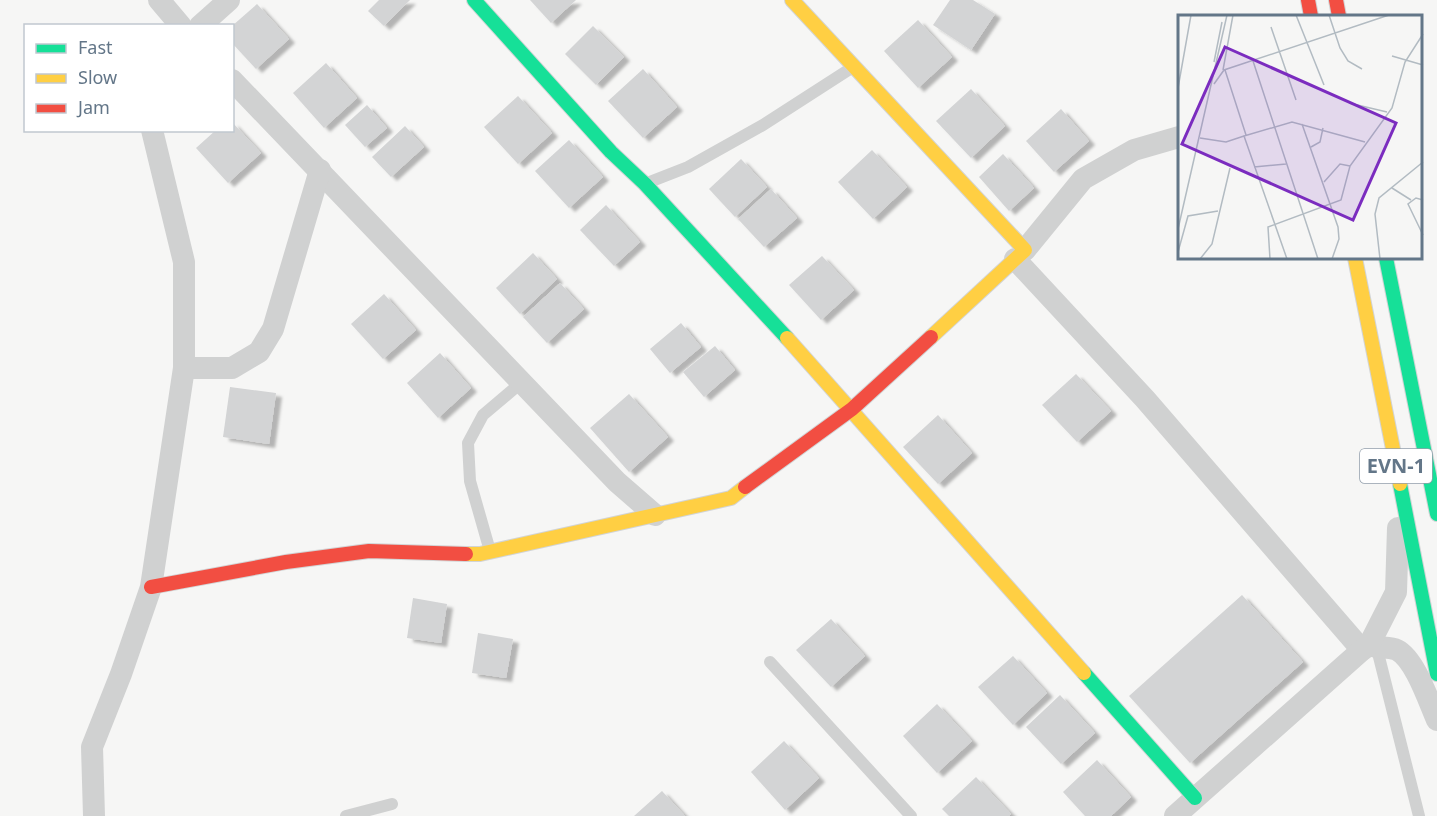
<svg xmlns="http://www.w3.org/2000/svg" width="1437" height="816" font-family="'Noto Sans',sans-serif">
	<defs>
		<filter id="shadow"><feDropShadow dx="6" dy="4" stdDeviation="1.5" flood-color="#0004"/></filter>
	</defs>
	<rect width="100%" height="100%" fill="#f6f6f5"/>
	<!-- building -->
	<g fill="#d3d4d5" filter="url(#shadow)">
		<path d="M379,0H410L384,26L368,11Z"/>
		<path d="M530,0H576L551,23Z"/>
		<path d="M950,0H973L995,14L971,50L933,25Z"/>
		<path d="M257,4L289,39L256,69L232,43V26Z"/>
		<path d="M918,20L952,57L918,88L884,51Z"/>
		<path d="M593,26L624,57L596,85L565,54Z"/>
		<path d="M326,63L357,98L324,128L293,93Z"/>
		<path d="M643,69L677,107L643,138L608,101Z"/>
		<path d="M971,89L1005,126L971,158L936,121Z"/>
		<path d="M518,96L552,133L518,164L484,127Z"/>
		<path d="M367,105L387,128L365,147L345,125Z"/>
		<path d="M1061,109L1089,141L1054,172L1026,141Z"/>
		<path d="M232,122L261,153L228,183L196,148L216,130H232Z"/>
		<path d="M405,126L424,147L391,177L372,157Z"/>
		<path d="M569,140L603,177L569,208L535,171Z"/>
		<path d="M872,150L907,187L873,219L838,182Z"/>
		<path d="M1003,154L1034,188L1009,211L979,177Z"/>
		<path d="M741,159L767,187L735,217L709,189Z"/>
		<path d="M771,189L797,218L764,247L738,219Z"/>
		<path d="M606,205L640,242L614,266L580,230Z"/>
		<path d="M533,253L557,279L520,314L496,288Z"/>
		<path d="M822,256L854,290L821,320L789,285Z"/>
		<path d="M560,283L584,309L547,343L523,317Z"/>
		<path d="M384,294L416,330L383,359L351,324Z"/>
		<path d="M681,323L701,347L670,373L650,349Z"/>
		<path d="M715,346L735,370L704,397L683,372Z"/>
		<path d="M440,353L471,388L438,418L407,383Z"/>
		<path d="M1076,374L1111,411L1077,442L1042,405Z"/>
		<path d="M230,387L276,393L269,444L223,437Z"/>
		<path d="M629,394L668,437L629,472L590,428Z"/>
		<path d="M938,415L972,453L938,484L903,447Z"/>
		<path d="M1242,595L1303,662L1190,763L1129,696Z"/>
		<path d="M413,598L447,604L441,643L407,638Z"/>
		<path d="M831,619L865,656L831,687L796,650Z"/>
		<path d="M478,633L513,639L506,678L472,673Z"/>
		<path d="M1013,656L1047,693L1013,725L978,687Z"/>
		<path d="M1060,695L1095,733L1061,764L1026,727Z"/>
		<path d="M937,704L972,741L937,773L903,736Z"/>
		<path d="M784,741L819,778L785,810L751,772Z"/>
		<path d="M1097,760L1131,797L1111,816H1085L1063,792Z"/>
		<path d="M976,777L1011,814L1009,816H949L942,809Z"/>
		<path d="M662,791L685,816H634Z"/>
	</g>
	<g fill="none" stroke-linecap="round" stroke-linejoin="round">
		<!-- fast casing -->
		<g stroke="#d2d4d5" stroke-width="16">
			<g id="fast">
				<path d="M474,0L611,152L645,184L787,338"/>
				<path d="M1386,258L1437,514"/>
				<path d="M1400,484L1437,674"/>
				<path d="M1084,673L1195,798"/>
			</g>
		</g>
		<!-- slow casing -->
		<g stroke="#d2d4d5" stroke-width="16">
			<g id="slow">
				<path d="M792,0L1025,250L931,337"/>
				<path d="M1355,258L1400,484"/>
				<path d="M787,338L1084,673"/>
				<path d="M466,554H480L731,498L745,487"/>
			</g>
		</g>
		<!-- jam casing -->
		<g stroke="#d2d4d5" stroke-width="16">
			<g id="jam">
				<path d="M1308,0L1311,16"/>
				<path d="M1336,0L1339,16"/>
				<path d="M745,487L852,409L931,337"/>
				<path d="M151,587L286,562L369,551L466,554"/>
			</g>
		</g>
		<!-- lane -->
		<g stroke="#d0d1d1" stroke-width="12">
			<path d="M647,183L688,167L763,125L853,67"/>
			<path d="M490,551L470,481L468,443L483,415L522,382"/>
			<path d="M1377,649L1419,816"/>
			<path d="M770,662L911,816"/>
			<path d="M346,816L392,804"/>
		</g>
		<!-- street -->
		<g stroke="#d0d1d1" stroke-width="22">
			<path d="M159,0L181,26"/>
			<path d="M200,26L229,0"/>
			<path d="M232,80L617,482L655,515"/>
			<path d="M1025,250L1083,179L1134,150L1179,137"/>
			<path d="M1015,259L1145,399L1362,650"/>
			<path d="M184,368H232L259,352L273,329L320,170"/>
			<path d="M1369,645C1378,649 1389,646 1397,650C1415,659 1429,702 1437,720"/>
			<path d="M94,816L92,747L121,674L151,587L184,368V262L152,130"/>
			<path d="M1175,816L1362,650L1369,645L1396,592L1398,528"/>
		</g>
		<!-- fast -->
		<use href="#fast" stroke="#16e098" stroke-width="14"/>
		<!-- slow -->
		<use href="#slow" stroke="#ffcf43" stroke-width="14"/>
		<!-- jam -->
		<use href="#jam" stroke="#f24e42" stroke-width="14"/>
	</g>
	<g text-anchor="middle" stroke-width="6" stroke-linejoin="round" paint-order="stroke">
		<!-- shield labels -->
		<rect fill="#fff" stroke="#929fac" stroke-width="1.5" x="1360" y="449" width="72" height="34" rx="4.5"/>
		<g font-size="20" font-weight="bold" fill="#637688">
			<text x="1396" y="473">EVN-1</text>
		</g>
	</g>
	<!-- overview -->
	<g transform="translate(1178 15)">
		<rect width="244" height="244" fill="#f6f6f5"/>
		<path fill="none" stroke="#b2bbc2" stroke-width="1.5" d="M118,0L146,70M151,0L162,33L170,46L184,54M93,12L118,85M214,41L245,50M75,46L140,244M36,47L44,7M45,55L55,0M47,55L68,120M36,69L46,55L211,0M0,73L13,0M171,88L209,97M124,109L160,212L161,224L154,244M22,123L48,127L66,121M133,132L142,127L145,113M76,152L108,149M146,167L162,149L172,151M214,173L233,185M245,185L238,183L230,189L245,220M0,214L49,0M0,237L10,201L40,196M22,244L34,229L52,153M92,244L90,212L163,185L172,151L214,93L227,47L245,19M109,244L66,121L114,107L187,127M202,244L197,199L201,183L245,147"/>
		<path fill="#7b2cbf" fill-opacity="0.15" stroke="#7b2cbf" stroke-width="3" d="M47,32L218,108L175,205L4,129Z"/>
		<rect width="244" height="244" fill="none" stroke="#637688" stroke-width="3"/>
	</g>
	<!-- legend -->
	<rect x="24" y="24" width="210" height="108" fill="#ffffff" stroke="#c1c8cf" stroke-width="1.5"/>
	<rect x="36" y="44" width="30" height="9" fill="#16e098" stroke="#c1c8cf" stroke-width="1.5"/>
	<text x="78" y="54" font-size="18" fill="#637688">Fast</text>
	<rect x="36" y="74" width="30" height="9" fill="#ffcf43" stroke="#c1c8cf" stroke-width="1.5"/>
	<text x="78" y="84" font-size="18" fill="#637688">Slow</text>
	<rect x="36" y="104" width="30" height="9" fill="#f24e42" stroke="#c1c8cf" stroke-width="1.5"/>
	<text x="78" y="114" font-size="18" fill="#637688">Jam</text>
</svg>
